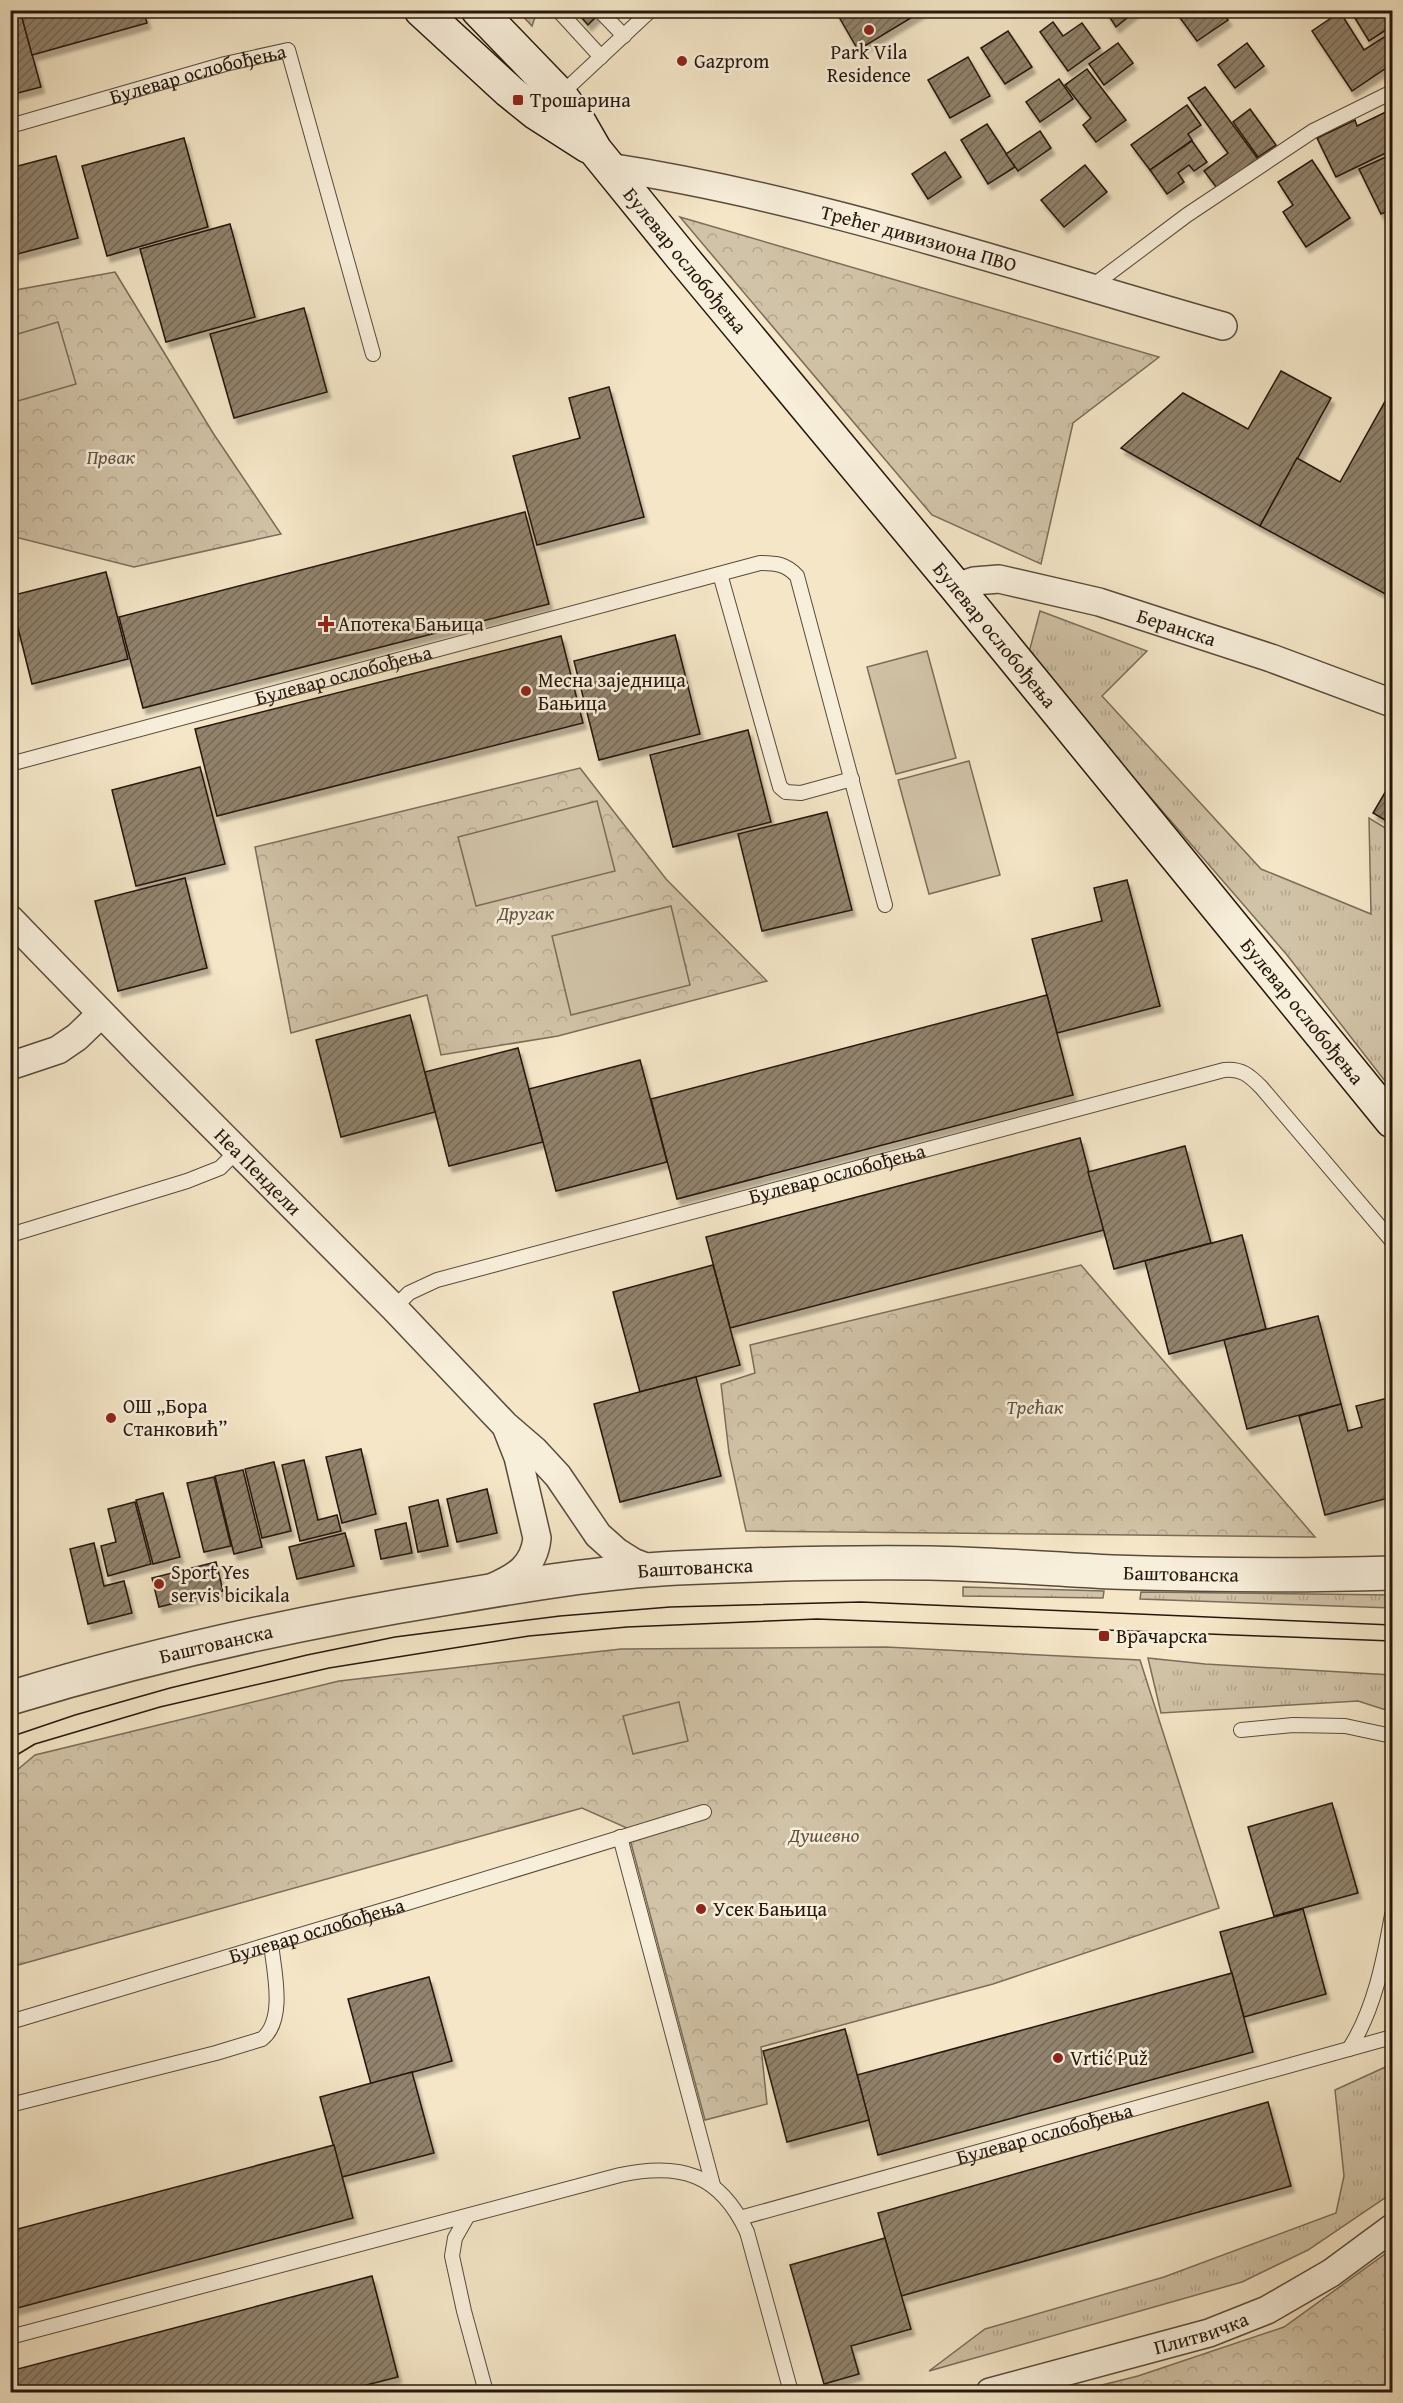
<svg xmlns="http://www.w3.org/2000/svg" width="1403" height="2403" font-family="'Gentium Book Plus',serif">
	<defs>
		<pattern id="grass-tufts" width="24" height="20" patternUnits="userSpaceOnUse" patternTransform="scale(1.5)"><rect width="24" height="20" fill="#d1c3a7"/><path d="M3 7l-1-3M5 7V3M7 7l1-3M15 17l-1-3M17 17v-4M19 17l1-3" fill="none" stroke="#b3a78f"/></pattern>
		<pattern id="forest-crowns" width="20" height="18" patternUnits="userSpaceOnUse" patternTransform="scale(1.5)"><rect width="20" height="18" fill="#d1c3a7"/><path d="M2 6a3 3 0 1 1 6 0M12 15a3 3 0 1 1 6 0" fill="none" stroke="#b3a78f"/></pattern>
		<pattern id="building-hatch" width="6" height="6" patternUnits="userSpaceOnUse" patternTransform="scale(1.5)"><rect width="6" height="6" fill="#91836d"/><path d="M-1 1l2-2M0 6l6-6M5 7l2-2" fill="none" stroke="#766a58"/></pattern>
		<filter id="shadow"><feDropShadow dx="3.5" dy="6" stdDeviation="1.5" flood-color="#0004"/></filter>
	</defs>
	<rect width="100%" height="100%" fill="#f4e6c7"/>
	<filter id="stains"><feTurbulence type="fractalNoise" baseFrequency=".00333" numOctaves="4"/><feColorMatrix values="0 0 0 0 .2 0 0 0 0 .09 0 0 0 0 .02 0 0 0 .5 -.17"/></filter>
	<radialGradient id="worn" r=".72"><stop offset=".6" stop-color="#630" stop-opacity="0"/><stop offset="1" stop-color="#630" stop-opacity=".3"/></radialGradient>
	<!-- grass -->
	<g fill="url(#grass-tufts)" stroke="#7b6d5a" stroke-width="1.5">
		<path d="M518,11H537L532,26Z"/>
		<path d="M1040,611L1147,651L1102,696L1261,869L1371,914L1369,818L1392,832V1090L1287,955L1028,656Z"/>
		<path d="M963,1587L1104,1591L1103,1598L963,1596Z"/>
		<path d="M1141,1592L1392,1595V1608L1140,1599Z"/>
		<path d="M1148,1658L1205,1664L1392,1675V1712L1358,1701L1161,1713Z"/>
		<path d="M1392,2064V2193L1308,2250L1242,2282L929,2371L985,2329L1164,2277L1336,2213L1344,2176L1335,2090Z"/>
	</g>
	<!-- forest -->
	<g fill="url(#forest-crowns)" stroke="#7b6d5a" stroke-width="1.5">
		<path d="M680,217L1159,357L1073,423L1041,564L932,515Z"/>
		<path d="M115,272L213,433L281,534L134,567L11,536L10,291Z"/>
		<path d="M580,768L666,879L767,981L558,1036L441,1055L427,995L291,1033L255,847Z"/>
		<path d="M1081,1265L1315,1537L746,1531L729,1453L721,1384L755,1373L750,1345Z"/>
		<path d="M886,1647L1140,1660L1219,1908L993,1984L761,2047L767,2104L705,2120L627,1828L582,1808L11,1967L10,1776L35,1755L339,1681L621,1649Z"/>
		<path d="M1392,2249V2392H1074L1138,2376L1284,2327Z"/>
	</g>
	<!-- pitch -->
	<g fill="#d1c3a7" stroke="#7b6d5a" stroke-width="1.5">
		<path d="M58,322L76,384L11,403V336Z"/>
		<path d="M927,651L956,758L896,774L867,667Z"/>
		<path d="M969,761L1000,875L929,894L898,780Z"/>
		<path d="M597,801L615,871L476,906L458,837Z"/>
		<path d="M671,906L690,985L571,1015L552,936Z"/>
		<path d="M679,1702L688,1741L633,1754L623,1716Z"/>
	</g>
	<!-- building -->
	<g fill="url(#building-hatch)" stroke="#25170c" stroke-width="1.5" filter="url(#shadow)">
		<path d="M10,10H20L41,87L10,95Z"/>
		<path d="M20,10H143L147,23L32,55Z"/>
		<path d="M575,10H603L588,25Z"/>
		<path d="M835,10H924L858,50Z"/>
		<path d="M1105,10H1137L1116,27Z"/>
		<path d="M1222,10L1228,20L1197,41L1175,11Z"/>
		<path d="M1350,10H1390L1392,14V26L1369,41Z"/>
		<path d="M1340,12L1364,50L1392,32V64L1352,91L1312,31Z"/>
		<path d="M1053,22L1063,36L1082,23L1100,48L1068,71L1040,32Z"/>
		<path d="M1008,31L1032,67L1005,84L981,48Z"/>
		<path d="M1118,43L1133,63L1104,85L1089,64Z"/>
		<path d="M1247,43L1264,66L1235,88L1218,65Z"/>
		<path d="M968,57L990,96L950,118L928,80Z"/>
		<path d="M1087,69L1126,120L1096,142L1083,125L1091,118L1065,85Z"/>
		<path d="M1059,79L1073,99L1040,122L1026,102Z"/>
		<path d="M1205,87L1258,159L1217,188L1204,171L1228,153L1188,98Z"/>
		<path d="M1187,105L1201,125L1188,134L1192,140L1150,170L1131,145Z"/>
		<path d="M1250,109L1276,145L1258,157L1233,122Z"/>
		<path d="M1392,109V150L1336,177L1317,138L1355,120L1357,126Z"/>
		<path d="M987,124L1015,167L988,184L961,140Z"/>
		<path d="M1040,131L1051,148L1018,171L1006,154Z"/>
		<path d="M184,138L208,227L107,256L82,166Z"/>
		<path d="M1192,141L1207,162L1194,171L1189,165L1178,173L1184,182L1167,194L1150,170Z"/>
		<path d="M945,152L961,177L928,199L912,174Z"/>
		<path d="M56,156L78,238L10,256V168Z"/>
		<path d="M1388,156L1392,166V209L1381,214L1359,169Z"/>
		<path d="M1312,160L1350,218L1306,247L1283,212L1293,205L1278,182Z"/>
		<path d="M1085,165L1107,192L1064,227L1041,200Z"/>
		<path d="M230,224L255,317L166,342L140,249Z"/>
		<path d="M304,308L327,392L234,418L210,334Z"/>
		<path d="M1281,371L1331,398L1260,526L1121,448L1183,393L1248,429Z"/>
		<path d="M609,387L644,517L537,545L513,456L580,438L569,398Z"/>
		<path d="M1392,389V589L1389,596L1260,526L1297,458L1340,482Z"/>
		<path d="M525,512L549,604L143,708L119,617Z"/>
		<path d="M106,572L128,659L32,684L10,596Z"/>
		<path d="M10,605L18,635L10,637Z"/>
		<path d="M675,635L700,734L599,760L574,661Z"/>
		<path d="M561,636L583,723L217,816L195,729Z"/>
		<path d="M748,730L771,822L673,847L650,755Z"/>
		<path d="M200,767L225,864L136,886L112,790Z"/>
		<path d="M1387,789L1392,792V824L1373,813Z"/>
		<path d="M827,812L852,910L762,931L738,834Z"/>
		<path d="M185,878L207,968L118,991L95,901Z"/>
		<path d="M1127,880L1160,1006L1057,1033L1032,939L1102,921L1094,888Z"/>
		<path d="M1047,995L1073,1095L677,1199L651,1099Z"/>
		<path d="M410,1015L435,1112L341,1137L316,1040Z"/>
		<path d="M518,1048L543,1142L449,1166L425,1072Z"/>
		<path d="M640,1060L667,1162L556,1191L529,1089Z"/>
		<path d="M1080,1138L1104,1230L730,1328L706,1237Z"/>
		<path d="M1185,1146L1211,1243L1114,1269L1088,1172Z"/>
		<path d="M1242,1235L1266,1329L1169,1354L1145,1261Z"/>
		<path d="M713,1265L740,1365L640,1392L613,1292Z"/>
		<path d="M1318,1316L1341,1404L1247,1429L1224,1340Z"/>
		<path d="M696,1377L721,1476L620,1502L594,1404Z"/>
		<path d="M1392,1397V1497L1325,1515L1299,1416L1341,1404L1348,1431L1362,1427L1356,1406Z"/>
		<path d="M361,1449L376,1514L342,1523L326,1457Z"/>
		<path d="M304,1460L318,1520L337,1515L341,1531L300,1541L282,1465Z"/>
		<path d="M274,1462L291,1531L262,1538L245,1469Z"/>
		<path d="M243,1470L262,1547L234,1554L215,1476Z"/>
		<path d="M214,1477L231,1546L204,1552L187,1483Z"/>
		<path d="M487,1489L497,1533L457,1542L447,1499Z"/>
		<path d="M163,1493L180,1557L153,1564L136,1500Z"/>
		<path d="M438,1500L448,1546L418,1552L409,1507Z"/>
		<path d="M135,1502L151,1564L108,1576L101,1546L116,1542L108,1509Z"/>
		<path d="M406,1523L412,1553L381,1559L375,1530Z"/>
		<path d="M345,1533L354,1566L297,1579L289,1547Z"/>
		<path d="M94,1543L104,1586L124,1581L132,1613L88,1624L70,1549Z"/>
		<path d="M216,1562L223,1591L159,1607L152,1578Z"/>
		<path d="M1332,1803L1358,1893L1274,1916L1248,1827Z"/>
		<path d="M1303,1909L1326,1994L1244,2017L1220,1932Z"/>
		<path d="M1232,1973L1253,2052L878,2155L857,2075Z"/>
		<path d="M429,1977L452,2061L371,2084L348,1999Z"/>
		<path d="M845,2029L869,2120L787,2142L763,2051Z"/>
		<path d="M412,2072L434,2153L342,2177L320,2097Z"/>
		<path d="M1268,2102L1291,2186L901,2296L878,2213Z"/>
		<path d="M334,2145L353,2218L10,2310V2231Z"/>
		<path d="M885,2238L911,2329L851,2346L859,2374L824,2384L790,2265Z"/>
		<path d="M372,2276L398,2377L339,2392H10V2371Z"/>
	</g>
	<g fill="none" stroke-linecap="round" stroke-linejoin="round">
		<!-- service casing -->
		<g stroke="#594b3b" stroke-width="16">
			<g id="service">
				<path d="M558,10L601,57"/>
				<path d="M601,12L624,36"/>
				<path d="M560,95L651,10"/>
				<path id="s1" d="M10,126L225,64L288,50L373,354"/>
				<path d="M1091,287L1187,215L1313,131L1392,92"/>
				<path d="M720,574L780,787L786,792L801,793L852,779"/>
				<path id="s2" d="M10,764L760,563C776,563 786,564 797,576L885,905"/>
				<path d="M10,1235L187,1181L220,1168L230,1158L232,1144"/>
				<path id="s3" d="M394,1308L409,1293L437,1280L1224,1070C1241,1068 1249,1075 1261,1087L1392,1241"/>
				<path d="M1241,1730L1293,1725L1345,1726L1392,1736"/>
				<path d="M620,1837L713,2185"/>
				<path id="s4" d="M10,2022L397,1906L704,1812"/>
				<path d="M1349,2049C1374,2011 1384,1960 1392,1915"/>
				<path d="M10,2105L216,2053L262,2039C286,2020 274,1971 271,1944"/>
				<path d="M467,2217L455,2238L452,2256L464,2311L486,2392"/>
				<path id="s5" d="M740,2218L1392,2037"/>
				<path d="M10,2337L620,2175C681,2162 720,2174 747,2232L791,2392"/>
			</g>
		</g>
		<!-- minor casing -->
		<g stroke="#594b3b" stroke-width="30">
			<g id="minor">
				<path id="s6" d="M609,167C817,199 1021,269 1223,326"/>
				<path id="s7" d="M956,587L974,581L999,579L1099,602L1271,658L1392,703"/>
				<path id="s8" d="M10,919L141,1054L394,1308L505,1425L534,1450L558,1476L598,1535L617,1552L633,1562L654,1570"/>
				<path d="M10,1066L58,1050L77,1037L101,1014"/>
				<path d="M491,1588C516,1577 534,1567 537,1538L518,1457L507,1429"/>
				<path id="s9" d="M990,2392L1209,2333L1267,2310L1331,2273L1392,2228"/>
			</g>
		</g>
		<!-- tertiary casing -->
		<g stroke="#594b3b" stroke-width="36">
			<g id="tertiary">
				<path id="s10" d="M10,1698C154,1654 300,1622 448,1598C524,1585 601,1572 677,1568C761,1564 846,1562 930,1563C990,1564 1051,1569 1112,1572C1206,1575 1299,1576 1392,1573"/>
			</g>
		</g>
		<!-- secondary casing -->
		<g stroke="#25170c" stroke-width="36">
			<g id="secondary">
				<path d="M421,10L509,91L535,112L588,146"/>
				<path id="s11" d="M478,10L560,95L576,117L595,150L681,256L956,587L1392,1121"/>
			</g>
		</g>
		<!-- service -->
		<use href="#service" stroke="#f8efdb" stroke-width="14"/>
		<!-- minor -->
		<use href="#minor" stroke="#f8efdb" stroke-width="27"/>
		<!-- tertiary -->
		<use href="#tertiary" stroke="#f8efdb" stroke-width="33"/>
		<!-- secondary -->
		<use href="#secondary" stroke="#f8efdb" stroke-width="33"/>
		<!-- tram -->
		<g stroke="#25170c" stroke-width="1.5">
			<path d="M10,1737L75,1715L170,1688L307,1655L395,1637L560,1616L670,1607L861,1602L1392,1625"/>
			<path d="M10,1759L35,1744L160,1707L329,1668L529,1636L627,1627L817,1619L1392,1641"/>
		</g>
	</g>
	<!-- markers -->
	<g fill="#8f2418" stroke="#f8efdb" stroke-width="2">
		<circle cx="869" cy="30" r="6"/>
		<circle cx="682" cy="61" r="6"/>
		<rect x="512" y="94" width="12" height="12" rx="3"/>
		<path d="M323 615h6v6h6v6h-6v6h-6v-6h-6v-6h6z"/>
		<circle cx="526" cy="691" r="6"/>
		<circle cx="111" cy="1418" r="6"/>
		<circle cx="159" cy="1584" r="6"/>
		<rect x="1098" y="1630" width="12" height="12" rx="3"/>
		<circle cx="701" cy="1909" r="6"/>
		<circle cx="1058" cy="2058" r="6"/>
	</g>
	<g text-anchor="middle" stroke-width="5" stroke-linejoin="round" paint-order="stroke">
		<!-- poi labels -->
		<g font-size="20" fill="#25170c" stroke="#f8efdb" text-anchor="start">
			<text x="869" y="59" text-anchor="middle">Park Vila<tspan x="869" dy="23">Residence</tspan></text>
			<text x="694" y="68">Gazprom</text>
			<text x="530" y="107">Трошарина</text>
			<text x="338" y="631">Апотека Бањица</text>
			<text x="538" y="687">Месна заједница<tspan x="538" dy="23">Бањица</tspan></text>
			<text x="123" y="1413">ОШ „Бора<tspan x="123" dy="23">Станковић”</tspan></text>
			<text x="171" y="1579">Sport Yes<tspan x="171" dy="23">servis bicikala</tspan></text>
			<text x="1116" y="1643">Врачарска</text>
			<text x="713" y="1916">Усек Бањица</text>
			<text x="1070" y="2065">Vrtić Puž</text>
		</g>
		<!-- street labels -->
		<g font-size="20" fill="#25170c" stroke="#f8efdb">
			<text dy="7" stroke="none"><textPath href="#s1" startOffset="195">Булевар ослобођења</textPath></text>
			<text dy="7" stroke="none"><textPath href="#s6" startOffset="318">Трећег дивизиона ПВО</textPath></text>
			<text dy="7" stroke="none"><textPath href="#s11" startOffset="326">Булевар ослобођења</textPath></text>
			<text dy="7" stroke="none"><textPath href="#s7" startOffset="228">Беранска</textPath></text>
			<text dy="7" stroke="none"><textPath href="#s11" startOffset="812">Булевар ослобођења</textPath></text>
			<text dy="7" stroke="none"><textPath href="#s2" startOffset="345">Булевар ослобођења</textPath></text>
			<text dy="7" stroke="none"><textPath href="#s11" startOffset="1298">Булевар ослобођења</textPath></text>
			<text dy="7" stroke="none"><textPath href="#s8" startOffset="354">Неа Пендели</textPath></text>
			<text dy="7" stroke="none"><textPath href="#s3" startOffset="466">Булевар ослобођења</textPath></text>
			<text dy="7" stroke="none"><textPath href="#s10" startOffset="699">Баштованска</textPath></text>
			<text dy="7" stroke="none"><textPath href="#s10" startOffset="1185">Баштованска</textPath></text>
			<text dy="7" stroke="none"><textPath href="#s10" startOffset="213">Баштованска</textPath></text>
			<text dy="7" stroke="none"><textPath href="#s4" startOffset="320">Булевар ослобођења</textPath></text>
			<text dy="7" stroke="none"><textPath href="#s5" startOffset="316">Булевар ослобођења</textPath></text>
			<text dy="7" stroke="none"><textPath href="#s9" startOffset="219">Плитвичка</textPath></text>
		</g>
		<!-- park labels -->
		<g font-size="20" font-style="italic" fill="#615342" stroke="#f8efdb">
			<text x="111" y="464">Првак</text>
			<text x="526" y="920">Другак</text>
			<text x="1035" y="1414">Трећак</text>
			<text x="824" y="1842">Душевно</text>
		</g>
	</g>
	<!-- margin -->
	<rect width="1403" height="2403" fill="none" stroke="#f4e6c7" stroke-width="36"/>
	<rect x="12" y="12" width="1379" height="2379" fill="none" stroke="#25170c" stroke-width="3"/>
	<rect x="18" y="18" width="1367" height="2367" fill="none" stroke="#25170c" stroke-width="1.5"/>
	<rect width="100%" height="100%" filter="url(#stains)"/>
	<rect width="100%" height="100%" fill="url(#worn)"/>
</svg>
